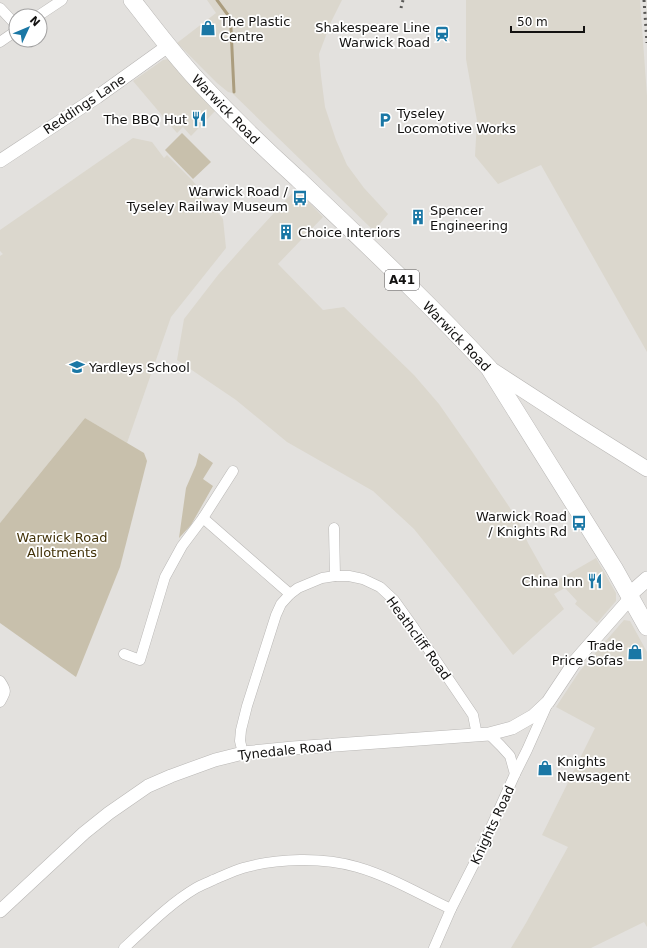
<svg xmlns="http://www.w3.org/2000/svg" width="647" height="948" font-family="'DejaVu Sans',sans-serif">
	<rect width="100%" height="100%" fill="#e3e1de"/>
	<!-- built -->
	<g fill="#dbd7cd">
		<path d="M207,0H342L331,22L319,54L321,76L325,107L336,140L347,165L364,188L388,214L374,231L232,93L228,92L217,83L177,43L216,13Z"/>
		<path d="M466,0H640L647,96V352L541,165L498,184L475,156L477,121L466,59Z"/>
		<path d="M168,59L216,110L191,136L183,127L177,133L133,81L163,60Z"/>
		<path d="M133,138L152,142L164,158L167,155L192,180L223,219L226,248L171,317L127,443L85,418L0,523V256L3,254L0,251V230Z"/>
		<path d="M296,189L323,217L278,264L323,310L344,307L414,375L439,404L471,450L518,520L528,543L551,584L596,558L616,593V601L597,623L575,604L577,601L565,588L554,594L564,609L513,655L460,586L414,529L373,491L287,442L236,400L177,360L184,319L218,275L251,238Z"/>
		<path d="M624,620L630,621L647,652V927L644,922L591,948H511L526,923L568,847L542,835L595,728L556,707L579,672Z"/>
	</g>
	<!-- green -->
	<g fill="#c8c0ac">
		<path d="M182,133L211,162L193,179L165,150Z"/>
		<path d="M85,418L144,453L147,461L120,567L76,677L0,623V523Z"/>
		<path d="M199,453L213,463L203,479L213,486L191,525L179,538L186,488L196,465Z"/>
	</g>
	<g fill="none" stroke-linecap="round" stroke-linejoin="round">
		<!-- stream -->
		<path stroke="#ab9d7e" stroke-width="3" d="M217,0L228,15L231,28L234,92"/>
		<!-- minor casing -->
		<g stroke="#b9b7b5" stroke-width="11">
			<g id="minor">
				<path d="M0,8L16,25"/>
				<path d="M38,16L62,0"/>
				<path d="M0,42L16,31"/>
				<path d="M203,518L290,594"/>
				<path d="M334,528L335,576"/>
				<path d="M124,654L140,660L165,577L182,546L203,518L233,471"/>
				<path d="M0,681C7,691 6,692 0,702"/>
				<path d="M489,734L501,746L510,756L515,774"/>
				<path d="M243,753L240,741L241,730L247,706L276,615L281,604L290,594L298,588L322,578L335,576H349L363,579L380,587L394,600L414,628L473,715L477,735"/>
				<path d="M124,948C147,927 169,904 196,888C201,885 207,883 213,880C223,876 233,871 243,868C278,858 323,857 357,867C389,876 421,895 451,909"/>
				<path d="M434,948L451,909L478,856L515,774L527,750L547,705"/>
			</g>
		</g>
		<!-- tertiary casing -->
		<g stroke="#b9b7b5" stroke-width="14">
			<g id="tertiary">
				<path d="M0,161L97,97L168,46"/>
				<path d="M0,911L84,833L109,813L148,786L171,776L215,760L243,753L293,748L489,734L512,728L533,716L548,702L576,660L627,602L629,595"/>
			</g>
		</g>
		<!-- secondary casing -->
		<g stroke="#b9b7b5" stroke-width="16">
			<g id="secondary">
				<path d="M489,368L580,427L647,469"/>
				<path d="M629,595L647,579"/>
			</g>
		</g>
		<!-- trunk casing -->
		<g stroke="#b9b7b5" stroke-width="18">
			<path id="trunk" d="M132,0C155,29 177,59 203,86C233,118 265,149 298,179C363,241 428,302 489,368L614,568L647,627"/>
		</g>
		<!-- minor -->
		<use href="#minor" stroke="#fff" stroke-width="10"/>
		<!-- tertiary -->
		<use href="#tertiary" stroke="#fff" stroke-width="13"/>
		<!-- secondary -->
		<use href="#secondary" stroke="#fff" stroke-width="15"/>
		<!-- trunk -->
		<use href="#trunk" stroke="#fff" stroke-width="17"/>
		<!-- rail -->
		<g stroke="#595856" stroke-width="3" stroke-dasharray="2 4" stroke-linecap="butt">
			<path d="M644,0L647,43"/>
			<path d="M401,8L403,0"/>
		</g>
	</g>
	<!-- icons -->
	<defs>
		<g id="shop-bare" transform="scale(1.2)"><path d="M-5-2.5h2.3a2.7 3.5 0 0 1 5.4 0H5L5.5 6h-11ZM-1.5-2.5h3a1.5 2.3 0 0 0-3 0Z" fill="#1a77a5" stroke="#fff" stroke-width="2.5" paint-order="stroke"/></g>
		<g id="station-bare" transform="scale(1.2)"><path d="M-3-6H3Q5-6 5-4V2Q5 4 3 4L4.5 6H3L1.5 4h-3L-3 6H-4.5L-3 4Q-5 4-5 2V-4Q-5-6-3-6ZM-3.5-4v3h7v-3ZM-3.5 1v1.5H-2V1ZM2 1v1.5H3.5V1Z" fill="#1a77a5" stroke="#fff" stroke-width="2.5" paint-order="stroke"/></g>
		<g id="restaurant-bare" transform="scale(1.2)"><path d="M-5-6h1v4h1v-4h1v4h1v-4h1v5L-1.5 .5V6h-2V.5L-5-1ZM5-6V6H3V1.5H1.5Q1.5-4 5-6Z" fill="#1a77a5" stroke="#fff" stroke-width="2.5" paint-order="stroke"/></g>
		<g id="parking-bare" transform="scale(1.2)"><path d="M-3.5-5.5H1a3.5 3.5 0 0 1 0 7H-1V5.5H-3.5ZM-1-3.4V-.6H.8a1.4 1.4 0 0 0 0-2.8Z" fill="#1a77a5" stroke="#fff" stroke-width="2.5" paint-order="stroke"/></g>
		<g id="bus-bare" transform="scale(1.2)"><path d="M-5-6H5V4H4V6H2V4H-2V6H-4V4H-5ZM-3.5-4V0h7V-4ZM-3.5 1.2v1.5H-2V1.2ZM2 1.2v1.5H3.5V1.2Z" fill="#1a77a5" stroke="#fff" stroke-width="2.5" paint-order="stroke"/></g>
		<g id="building-bare" transform="scale(1.2)"><path d="M-4-6H4V6H1V3H-1V6H-4ZM-2.5-4.3h1.7v1.8h-1.7ZM.8-4.3h1.7v1.8H.8ZM-2.5-1h1.7V.8h-1.7ZM.8-1h1.7V.8H.8Z" fill="#1a77a5" stroke="#fff" stroke-width="2.5" paint-order="stroke"/></g>
		<g id="school-bare" transform="scale(1.2)"><path d="M0-5L7-2L0 1L-7-2ZM-4 1L0 2.5L4 1V4Q0 6-4 4Z" fill="#1a77a5" stroke="#fff" stroke-width="2.5" paint-order="stroke"/></g>
	</defs>
	<g fill-rule="evenodd">
		<use href="#shop-bare" x="208" y="28"/>
		<use href="#station-bare" x="442" y="34"/>
		<use href="#restaurant-bare" x="199" y="119"/>
		<use href="#parking-bare" x="385" y="120"/>
		<use href="#bus-bare" x="300" y="198"/>
		<use href="#building-bare" x="418" y="217"/>
		<use href="#building-bare" x="286" y="232"/>
		<use href="#school-bare" x="77" y="367"/>
		<use href="#bus-bare" x="579" y="523"/>
		<use href="#restaurant-bare" x="595" y="581"/>
		<use href="#shop-bare" x="635" y="652"/>
		<use href="#shop-bare" x="545" y="768"/>
	</g>
	<g text-anchor="middle" stroke-width="3.5" stroke-linejoin="round" paint-order="stroke">
		<!-- shield labels -->
		<rect fill="#fff" stroke="#5a5958" stroke-width="1" x="385" y="270" width="34" height="20" rx="3"/>
		<g font-size="12" font-weight="bold" fill="#131211">
			<text x="402" y="284">A41</text>
		</g>
		<!-- poi labels -->
		<g font-size="13" fill="#131211" stroke="#fff" text-anchor="start">
			<text x="220" y="26">The Plastic<tspan x="220" dy="15">Centre</tspan></text>
			<text x="430" y="32" text-anchor="end">Shakespeare Line<tspan x="430" dy="15">Warwick Road</tspan></text>
			<text x="397" y="118">Tyseley<tspan x="397" dy="15">Locomotive Works</tspan></text>
			<text x="187" y="124" text-anchor="end">The BBQ Hut</text>
			<text x="288" y="196" text-anchor="end">Warwick Road /<tspan x="288" dy="15">Tyseley Railway Museum</tspan></text>
			<text x="430" y="215">Spencer<tspan x="430" dy="15">Engineering</tspan></text>
			<text x="298" y="237">Choice Interiors</text>
			<text x="89" y="372">Yardleys School</text>
			<text x="567" y="521" text-anchor="end">Warwick Road<tspan x="567" dy="15">/ Knights Rd</tspan></text>
			<text x="583" y="586" text-anchor="end">China Inn</text>
			<text x="623" y="650" text-anchor="end">Trade<tspan x="623" dy="15">Price Sofas</tspan></text>
			<text x="557" y="766">Knights<tspan x="557" dy="15">Newsagent</tspan></text>
		</g>
		<!-- street labels -->
		<g font-size="13" fill="#131211" stroke="#fff">
			<text transform="translate(84 104) rotate(-34)" y="5">Reddings Lane</text>
			<text transform="translate(226 109) rotate(46)" y="5">Warwick Road</text>
			<text transform="translate(457 336) rotate(46)" y="5">Warwick Road</text>
			<text transform="translate(419 638) rotate(54)" y="5">Heathcliff Road</text>
			<text transform="translate(285 750) rotate(-6)" y="5">Tynedale Road</text>
			<text transform="translate(492 825) rotate(-65)" y="5">Knights Road</text>
		</g>
		<!-- park labels -->
		<g font-size="13" fill="#423208" stroke="#fff">
			<text x="62" y="542">Warwick Road<tspan x="62" dy="15">Allotments</tspan></text>
		</g>
	</g>
	<!-- north arrow -->
	<g transform="translate(28 28) rotate(46)"><circle r="19" fill="#ffffff" stroke="#a1a0a0"/>
	<path d="M0-3L7 15L0 10L-7 15Z" fill="#1a77a5"/>
	<text y="-6" font-size="11" font-weight="bold" text-anchor="middle" fill="#131211">N</text>
	</g>
	<!-- scale -->
	<path d="M511 26v6h73v-6" fill="none" stroke="#131211" stroke-width="2"/>
	<text x="517" y="26" font-size="12" fill="#131211" stroke="#ffffff" stroke-width="3" paint-order="stroke">50 m</text>
</svg>
